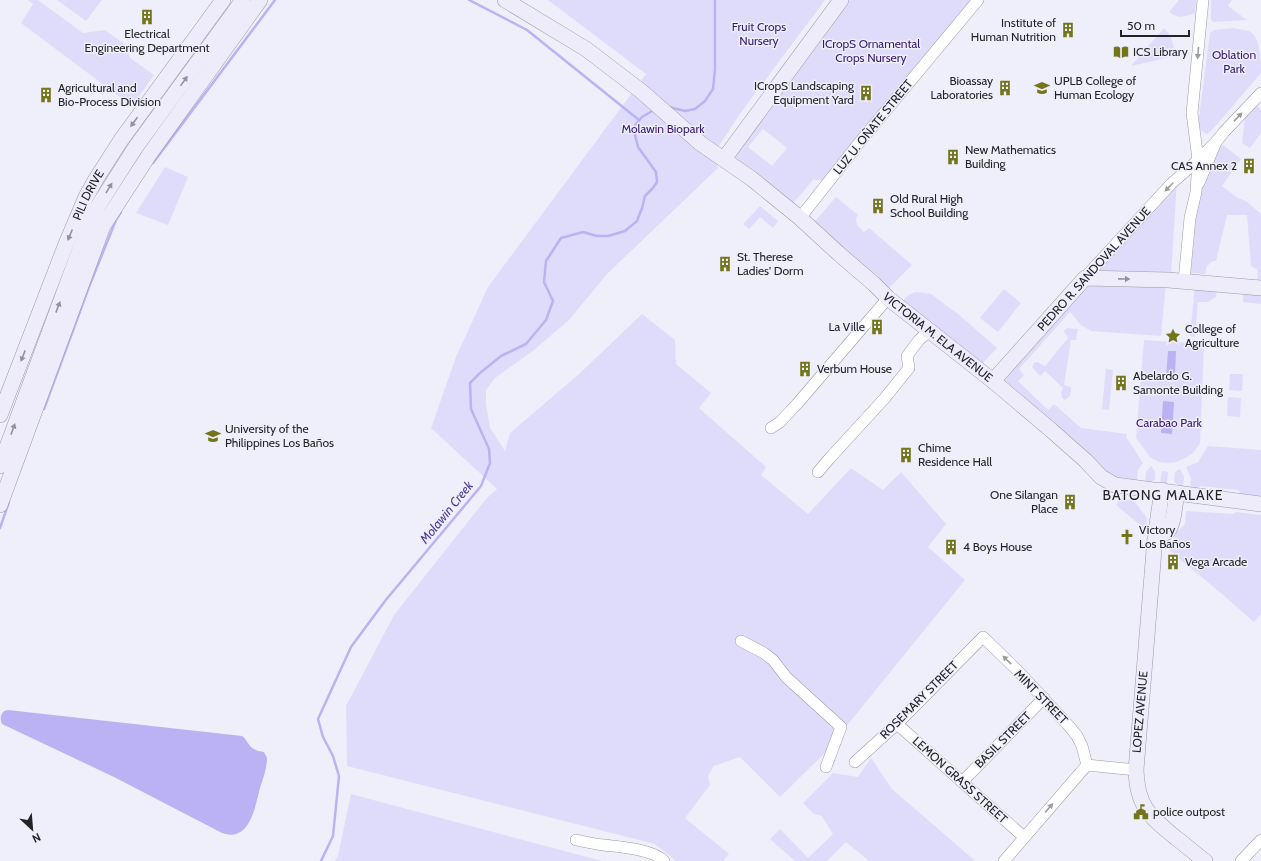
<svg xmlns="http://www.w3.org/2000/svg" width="1261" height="861" font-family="Cabin,sans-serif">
	<rect width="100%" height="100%" fill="#efeefb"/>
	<!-- green -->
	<g fill="#dfdcfb" fill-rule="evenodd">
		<path d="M28,0H38L83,33L105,30L127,46L130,58L154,75L132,106L21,23L33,4Z"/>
		<path d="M57,0H102L86,21Z"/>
		<path d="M548,0H825L742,111L720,144L714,156L718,168L607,274L569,320L534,350L495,378L486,390V404L490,428L505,451L510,433L579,374L642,314L675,340L676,364L711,393L699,408L766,467L761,475L808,514L851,468L883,490L901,472L946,524L928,547L965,580L823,755L780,797L740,757L714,766L708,776L710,785L685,818L729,854L723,861H676L655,844L347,766L346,706L394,615L486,499L497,489L431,428L456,357L488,287L646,74Z"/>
		<path d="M850,0H975L827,181L816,180L814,179L789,208L737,162L734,153ZM763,129L787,148L772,166L748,147Z"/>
		<path d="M1179,0H1196L1195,13C1185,17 1178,19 1169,12Z"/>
		<path d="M1211,0H1232L1228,6L1247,20L1213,22L1211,19Z"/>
		<path d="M1164,28L1171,37L1176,55L1175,56L1131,66Z"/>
		<path d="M1233,28C1238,29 1244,30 1249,31C1261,37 1261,60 1261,73L1212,130L1207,134C1202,132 1200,130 1198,125L1210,33L1214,30Z"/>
		<path d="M1257,105L1261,110V133L1250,148L1242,143L1245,118Z"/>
		<path d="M1223,145L1241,159L1222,186L1238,198L1246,201L1261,214V282H1257L1258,270L1251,266L1247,215H1227L1216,261H1213L1207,266L1205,274L1191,273L1196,216L1200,191L1213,158Z"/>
		<path d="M165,167L188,177L168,225L136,213Z"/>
		<path d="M1177,180L1171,276L1166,283L1161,336L1091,331L1081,325L1070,312L1019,369L1024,375L1018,381L1048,410L1054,404L1081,428L1127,434L1126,437L1143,463L1138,470L1137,480L1115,477L1103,471L1102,467L997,381Z"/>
		<path d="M836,197L858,215L856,218L857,225L864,232L869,228L912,265L887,290L863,265L827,233L811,226Z"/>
		<path d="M760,206L778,221L773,228L760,217L749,229L743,224Z"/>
		<path d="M1195,286L1261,291V304L1243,302V293L1217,289L1216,297L1208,302H1198L1195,337L1190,336Z"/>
		<path d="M1004,289L1021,303L998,332L980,318Z"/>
		<path d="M916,292L931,294L958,314L997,348L981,365L902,301L910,294Z"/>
		<path d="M1067,328L1078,329L1076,340H1071L1064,385L1071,387C1071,393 1071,397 1065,400L1062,398L1061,392L1063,388L1045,371L1040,376L1032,367L1034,363L1037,362L1045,366L1068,338L1064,331Z"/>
		<path d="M1144,340L1204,344L1200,443L1193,453L1185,458L1176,462L1167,463L1159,462L1150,457L1136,438Z"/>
		<path d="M1106,369L1113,370L1109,410L1102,409Z"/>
		<path d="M1230,374H1243L1242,391L1229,390Z"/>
		<path d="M1228,397L1241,398L1240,417L1227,416Z"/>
		<path d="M1208,446L1261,450V497L1243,495L1238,490L1201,486L1195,489L1190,488L1191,478L1186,467L1198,462Z"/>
		<path d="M1151,466L1155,471V479L1150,483L1145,482L1146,472Z"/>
		<path d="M1180,469L1184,477L1183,486H1178L1174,481L1175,472Z"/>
		<path d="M1162,471L1168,472L1167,483H1160Z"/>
		<path d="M1121,498L1134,501L1147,518V527L1151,528V534L1116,505Z"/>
		<path d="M1186,511L1233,514L1236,512L1261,515V614L1254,622L1222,594L1170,551L1176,533L1185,524Z"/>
		<path d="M871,758L892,789L974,860L973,861H869L846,842L827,861H795L770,839L780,829L808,858L833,834L822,816L814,814L803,803L833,773L858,777Z"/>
		<path d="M351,794L602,861H603H335L338,856Z"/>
	</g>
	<!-- water -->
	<g fill="#bbb2f3">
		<path d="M1168,351H1176L1175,376H1166Z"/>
		<path d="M1163,401L1174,402L1172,434L1161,433Z"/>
		<path d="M8,710L242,736C247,739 248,746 254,749C257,751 260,751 264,752L267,758C267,768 263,779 260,788C255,807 250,843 222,833L114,777L2,724C0,720 0,715 4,711Z"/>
	</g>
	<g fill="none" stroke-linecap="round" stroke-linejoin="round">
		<!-- stream -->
		<g stroke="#bbb2f3" stroke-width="2.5">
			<path d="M469,0L527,30L639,120"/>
			<path d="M669,107L685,111L695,109L705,101L713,89L715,69V0"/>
			<path d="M153,163L275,0"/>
			<path d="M44,409L89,287L116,220L121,212"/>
			<path d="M0,528L9,502"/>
			<path d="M321,861L333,836L339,776L333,756L323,737L318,719L351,647L385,601L481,486L490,463L489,449L471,409L470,383L480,373L501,356L526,344L546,320L553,301L544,282L546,261L561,238L583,232L597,236H608L625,231L637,221L642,208L645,196L653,188L657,182L656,172L638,147L635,135V125L642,117L654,110"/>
		</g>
		<!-- street casing -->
		<g stroke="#9b99a6" stroke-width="12">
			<g id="street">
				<path d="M1199,183L1216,142L1224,132L1261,93"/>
				<path d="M800,218L859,143L978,0"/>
				<path d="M1085,278L1089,273L1171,184L1198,160L1216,142"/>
				<path d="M1184,281L1190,218L1196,192L1198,160L1192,113L1203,0"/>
				<path d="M771,428L780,422L797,404L888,298"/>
				<path d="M818,472L829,459L884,399L909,368L907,356L919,340L929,331"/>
				<path d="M741,641L764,653L773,660L786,677L841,727L826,767"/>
				<path d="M897,724L1024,837"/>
				<path d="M855,762L897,724L983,637L1019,672L1069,726L1077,736L1082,746L1087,765"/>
				<path d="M1087,765L1136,770"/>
				<path d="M962,782L1044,698"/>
				<path d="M576,840C585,842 594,844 604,845C619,847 653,849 664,861"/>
				<path d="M1004,861L1087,765"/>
				<path d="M1241,861L1261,840"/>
			</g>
		</g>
		<!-- secondary casing -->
		<g stroke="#9b99a6" stroke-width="16">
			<g id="secondary">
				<path id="s1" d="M505,0L586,49L641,91L700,143L752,179L800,218L838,253L874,284L888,298L993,381L1051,430L1086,461L1101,477L1115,485L1261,504"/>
				<path d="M724,159L841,0"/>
				<path d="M993,381L1085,278L1168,280L1261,288"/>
				<path id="s2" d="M0,415L66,244L86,197L96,179L121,140L223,0"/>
				<path d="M0,466L80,249L92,218L100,203L135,148L243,0"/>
				<path d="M1162,490L1155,538L1136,770C1137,806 1149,816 1176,838C1186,845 1195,854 1205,861"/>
				<path d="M0,505L103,226L149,155L260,0"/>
				<path d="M1156,535C1160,535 1165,534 1168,531C1174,524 1175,502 1177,493"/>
			</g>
		</g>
		<!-- street -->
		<use href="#street" stroke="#fff" stroke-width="11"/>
		<!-- secondary -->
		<use href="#secondary" stroke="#eeecfb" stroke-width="15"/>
	</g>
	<!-- one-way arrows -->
	<defs><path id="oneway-solid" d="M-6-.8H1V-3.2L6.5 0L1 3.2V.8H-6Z"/></defs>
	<g fill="#9c9c9e">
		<use href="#oneway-solid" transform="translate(1198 53) rotate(95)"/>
		<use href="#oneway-solid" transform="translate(1238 117) rotate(-47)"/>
		<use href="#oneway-solid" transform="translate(1169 187) rotate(134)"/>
		<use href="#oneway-solid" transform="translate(1007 660) rotate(-136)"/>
		<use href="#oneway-solid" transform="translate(1049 808) rotate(-49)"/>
	</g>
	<g fill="#93929c">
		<use href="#oneway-solid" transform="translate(184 81) rotate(-54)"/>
		<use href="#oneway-solid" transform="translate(134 122) rotate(126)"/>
		<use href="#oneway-solid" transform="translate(109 188) rotate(-59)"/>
		<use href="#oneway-solid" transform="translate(70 235) rotate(113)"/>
		<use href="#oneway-solid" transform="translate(1124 279) rotate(1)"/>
		<use href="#oneway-solid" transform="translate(58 307) rotate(-69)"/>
		<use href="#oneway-solid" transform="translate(23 356) rotate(111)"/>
		<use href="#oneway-solid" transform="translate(13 429) rotate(-70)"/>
	</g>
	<!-- icons -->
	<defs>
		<g id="building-bare" transform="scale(1.2)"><path d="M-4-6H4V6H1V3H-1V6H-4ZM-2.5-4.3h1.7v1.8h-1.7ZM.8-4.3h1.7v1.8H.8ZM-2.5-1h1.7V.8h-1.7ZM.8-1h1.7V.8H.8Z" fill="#73751b" stroke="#efeefb" stroke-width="2.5" paint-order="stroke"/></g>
		<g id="library-bare" transform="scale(1.2)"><path d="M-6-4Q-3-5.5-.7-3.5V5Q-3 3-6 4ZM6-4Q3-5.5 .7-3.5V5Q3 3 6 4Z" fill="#73751b" stroke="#efeefb" stroke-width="2.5" paint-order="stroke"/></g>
		<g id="university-bare" transform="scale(1.2)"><path d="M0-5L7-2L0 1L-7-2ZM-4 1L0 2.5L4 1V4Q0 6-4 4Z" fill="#73751b" stroke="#efeefb" stroke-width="2.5" paint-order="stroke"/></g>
		<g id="sight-bare" transform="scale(1.2)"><path d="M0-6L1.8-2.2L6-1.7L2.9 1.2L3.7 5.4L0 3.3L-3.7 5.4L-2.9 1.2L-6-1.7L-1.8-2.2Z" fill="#73751b" stroke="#efeefb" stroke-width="2.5" paint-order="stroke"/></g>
		<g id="church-bare" transform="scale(1.2)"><path d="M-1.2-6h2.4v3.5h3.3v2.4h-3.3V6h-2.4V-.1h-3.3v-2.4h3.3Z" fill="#73751b" stroke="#efeefb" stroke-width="2.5" paint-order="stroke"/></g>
		<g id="civic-bare" transform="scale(1.2)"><path d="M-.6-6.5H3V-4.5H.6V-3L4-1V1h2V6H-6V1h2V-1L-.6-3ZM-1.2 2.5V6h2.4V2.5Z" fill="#73751b" stroke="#efeefb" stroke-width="2.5" paint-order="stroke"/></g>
	</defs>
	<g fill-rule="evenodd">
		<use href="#building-bare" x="147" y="17"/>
		<use href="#building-bare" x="1068" y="30"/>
		<use href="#library-bare" x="1121" y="52"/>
		<use href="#building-bare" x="1005" y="88"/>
		<use href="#university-bare" x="1042" y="88"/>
		<use href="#building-bare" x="866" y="93"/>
		<use href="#building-bare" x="46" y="95"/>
		<use href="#building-bare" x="953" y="157"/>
		<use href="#building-bare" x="1249" y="166"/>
		<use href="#building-bare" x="878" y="206"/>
		<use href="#building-bare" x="725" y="264"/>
		<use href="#building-bare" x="877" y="327"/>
		<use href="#sight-bare" x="1173" y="336"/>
		<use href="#building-bare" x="805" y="369"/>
		<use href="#building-bare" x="1121" y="383"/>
		<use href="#university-bare" x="213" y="436"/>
		<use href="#building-bare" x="906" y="455"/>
		<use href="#building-bare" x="1070" y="502"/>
		<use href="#church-bare" x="1127" y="537"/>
		<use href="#building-bare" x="951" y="547"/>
		<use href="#building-bare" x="1173" y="562"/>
		<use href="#civic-bare" x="1141" y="812"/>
	</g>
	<g text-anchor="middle" stroke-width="3" stroke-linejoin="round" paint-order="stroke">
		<!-- poi labels -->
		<g font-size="12" fill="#232328" stroke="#efeefb" text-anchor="start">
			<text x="1056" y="27" text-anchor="end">Institute of<tspan x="1056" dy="14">Human Nutrition</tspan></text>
			<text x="147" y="38" text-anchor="middle">Electrical<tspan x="147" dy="14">Engineering Department</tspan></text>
			<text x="1133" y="56">ICS Library</text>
			<text x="993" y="85" text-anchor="end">Bioassay<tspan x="993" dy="14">Laboratories</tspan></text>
			<text x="1054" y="85">UPLB College of<tspan x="1054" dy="14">Human Ecology</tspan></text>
			<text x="854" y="90" text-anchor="end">ICropS Landscaping<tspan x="854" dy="14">Equipment Yard</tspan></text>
			<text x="58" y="92">Agricultural and<tspan x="58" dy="14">Bio-Process Division</tspan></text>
			<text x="965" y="154">New Mathematics<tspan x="965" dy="14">Building</tspan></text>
			<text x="1237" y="170" text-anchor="end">CAS Annex 2</text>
			<text x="890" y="203">Old Rural High<tspan x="890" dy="14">School Building</tspan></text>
			<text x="737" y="261">St. Therese<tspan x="737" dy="14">Ladies' Dorm</tspan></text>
			<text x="865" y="331" text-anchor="end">La Ville</text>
			<text x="1185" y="333">College of<tspan x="1185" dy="14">Agriculture</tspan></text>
			<text x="817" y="373">Verbum House</text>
			<text x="1133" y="380">Abelardo G.<tspan x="1133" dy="14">Samonte Building</tspan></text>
			<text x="225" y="433">University of the<tspan x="225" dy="14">Philippines Los Baños</tspan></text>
			<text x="918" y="452">Chime<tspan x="918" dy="14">Residence Hall</tspan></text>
			<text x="1058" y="499" text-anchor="end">One Silangan<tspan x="1058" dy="14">Place</tspan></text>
			<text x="1139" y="534">Victory<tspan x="1139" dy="14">Los Baños</tspan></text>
			<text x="963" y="551">4 Boys House</text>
			<text x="1185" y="566">Vega Arcade</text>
			<text x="1153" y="816">police outpost</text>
		</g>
		<!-- park labels -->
		<g font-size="12" fill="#361974" stroke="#efeefb">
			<text x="759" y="31">Fruit Crops<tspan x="759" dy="14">Nursery</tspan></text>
			<text x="871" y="48">ICropS Ornamental<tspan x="871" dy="14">Crops Nursery</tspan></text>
			<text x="1234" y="59">Oblation<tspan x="1234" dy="14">Park</tspan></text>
			<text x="663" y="133">Molawin Biopark</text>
			<text x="1169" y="427">Carabao Park</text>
		</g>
		<!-- street labels -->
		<g font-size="12" fill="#232328" stroke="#efeefb">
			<text transform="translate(873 127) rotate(-51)" y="4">LUZ U. OÑATE STREET</text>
			<text dy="4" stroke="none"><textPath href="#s2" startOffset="237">PILI DRIVE</textPath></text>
			<text transform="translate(1094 269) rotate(-48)" y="4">PEDRO R. SANDOVAL AVENUE</text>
			<text dy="4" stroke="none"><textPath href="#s1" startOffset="550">VICTORIA M. ELA AVENUE</textPath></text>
			<text transform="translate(1041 697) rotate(46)" y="4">MINT STREET</text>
			<text transform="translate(919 700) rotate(-45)" y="4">ROSEMARY STREET</text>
			<text transform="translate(1140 712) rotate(-85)" y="4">LOPEZ AVENUE</text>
			<text transform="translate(1003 740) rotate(-45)" y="4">BASIL STREET</text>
			<text transform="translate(960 780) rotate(42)" y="4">LEMON GRASS STREET</text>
		</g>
		<!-- water labels -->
		<g font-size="13" font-style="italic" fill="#523b96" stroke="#efeefb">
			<text transform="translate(446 512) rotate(-51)" y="5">Molawin Creek</text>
		</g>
		<!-- quarter labels -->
		<g font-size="14" letter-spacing="1" fill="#232328" stroke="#efeefb">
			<text x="1163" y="500">BATONG MALAKE</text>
		</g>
	</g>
	<!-- north arrow -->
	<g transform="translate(32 829) rotate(154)" stroke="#efeefb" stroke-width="3" paint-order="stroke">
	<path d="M0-3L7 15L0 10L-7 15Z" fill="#232328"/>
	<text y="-6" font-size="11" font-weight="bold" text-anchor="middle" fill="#232328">N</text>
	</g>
	<!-- scale -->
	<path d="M1121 30v6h68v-6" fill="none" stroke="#232328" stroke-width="2"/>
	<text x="1127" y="30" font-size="12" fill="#232328" stroke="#efeefb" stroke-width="3" paint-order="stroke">50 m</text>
</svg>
